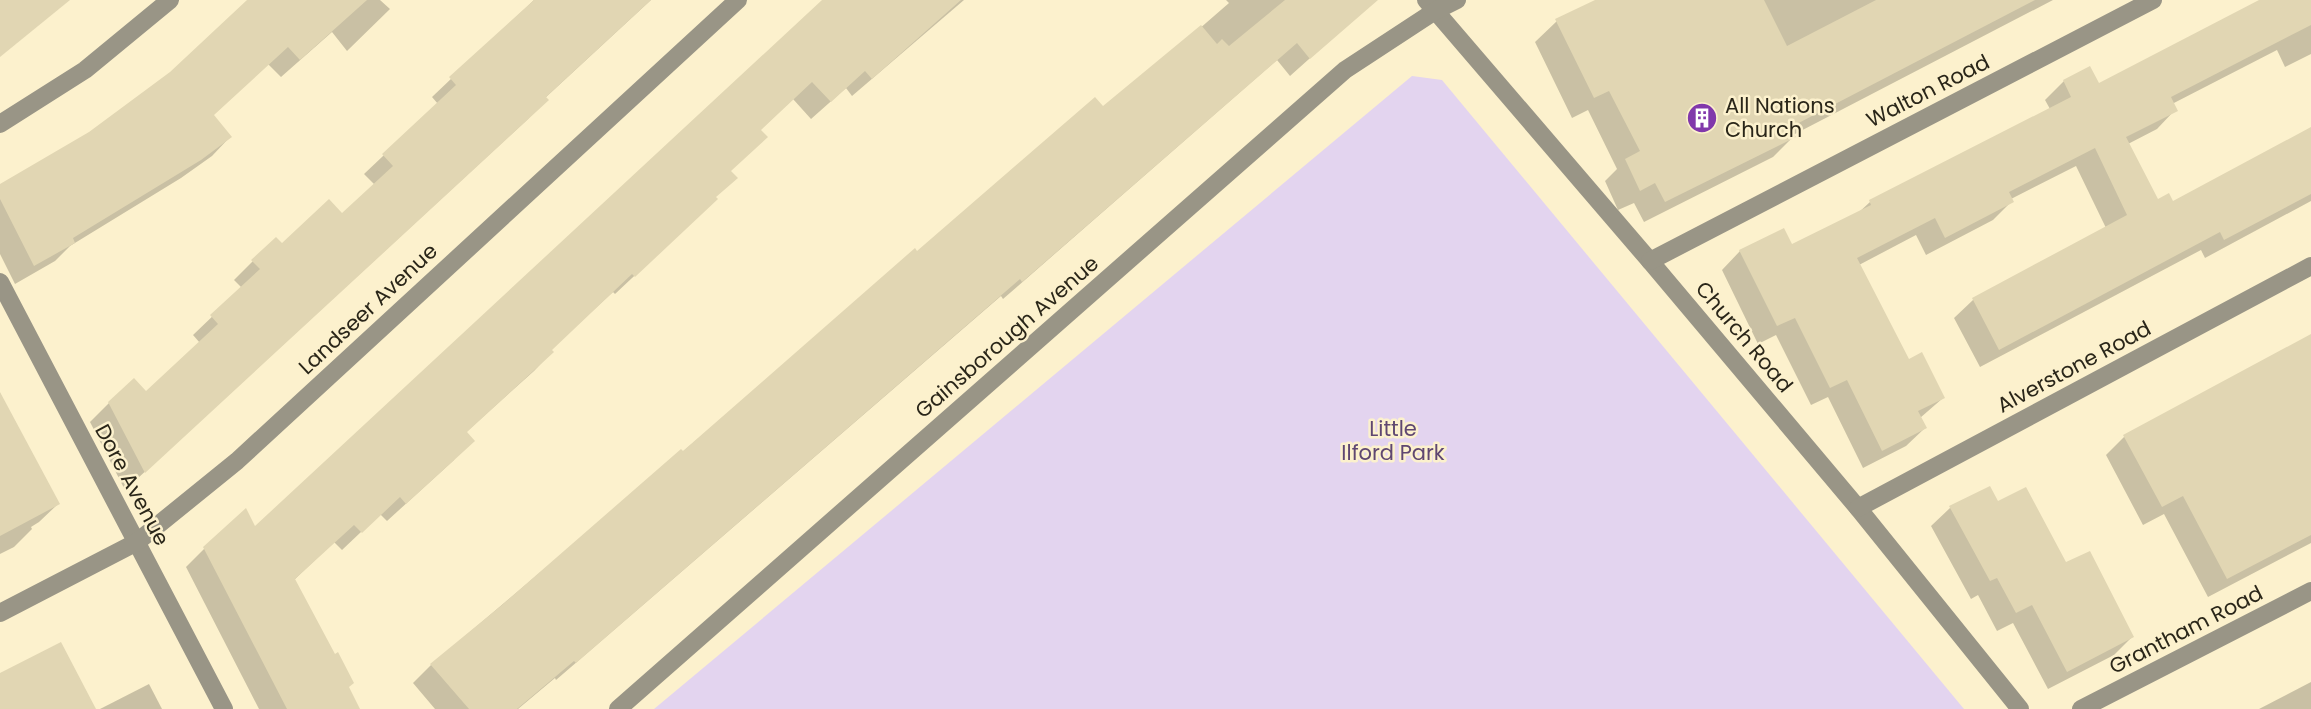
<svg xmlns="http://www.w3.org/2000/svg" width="2311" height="709" font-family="Poppins,sans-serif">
	<rect width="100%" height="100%" fill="#fcf1cd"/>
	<!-- green -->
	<path fill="#e3d4ef" d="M1412,76L1442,80L1964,709H654Z"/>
	<!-- shadow -->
	<g fill="#0003">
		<path d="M249,0H380L390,9L347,51L332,32L281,77L268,64L212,116L230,137L212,156L181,178L70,246L55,261L15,284L0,254V186L90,133L171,74Z"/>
		<path d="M534,0H651L545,98L528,119L125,490L90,422L109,403L146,393L200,343L193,335L242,288L234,280L253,261L342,216L375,185L364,174L438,104L432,97Z"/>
		<path d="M824,0H964L852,96L846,88L811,119L793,99L759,131L730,171L715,198L697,217L615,294L613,292L550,350L552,352L534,371L465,433L454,460L387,521L380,514L342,550L334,542L294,580L358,709H259L186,567L204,549L255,529Z"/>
		<path d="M1226,0H1357L1365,9L1290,76L1277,60L1003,299L1001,296L556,680L555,678L518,709H435L413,683L431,665L917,253L1153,69L1229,3Z"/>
		<path d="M1599,0H2053L1793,135L1794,136L1773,157L1644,222L1634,203L1618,210L1605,181L1617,169L1588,110L1572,118L1535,42L1557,21Z"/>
		<path d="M2263,0H2311V54L2285,67L2277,50L2172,104L2175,110L2157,129L2128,144L2157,201L2173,203L2311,129V201L2205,258L2201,250L1980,367L1954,318L1973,300L2106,228L2076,166L2011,199L2012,201L1993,220L1926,255L1916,235L1859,265L1908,361L1943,398L1920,418L1925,428L1906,446L1863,468L1828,397L1811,405L1776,335L1758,344L1722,270L1740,251L1791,247L1857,214L1870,202L2050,109L2045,100L2064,81L2098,85Z"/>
		<path d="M2311,337V543L2208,597L2164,514L2143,525L2106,455L2124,437Z"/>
		<path d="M0,395L58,504L39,522L31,527L32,529L14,547L0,554Z"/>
		<path d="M1997,504L2132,637L2114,655L2048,689L2013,623L1997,631L1978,595L1971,599L1931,526L1950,508Z"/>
		<path d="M2311,682V709H2259Z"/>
		<path d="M149,684L162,709H100Z"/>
	</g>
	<!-- building -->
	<g fill="#e1d6b3">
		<path d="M0,0H70L0,57Z"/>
		<path d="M247,0H367L300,60L288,47L214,115L232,137L201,160L73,238L75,243L34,266L0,199V184L89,132L170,72Z"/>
		<path d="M534,0H651L546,97L549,100L145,473L108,402L134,378L146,391L218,324L210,315L260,269L251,260L276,237L282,243L329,199L342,213L393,166L382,154L456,85L449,77Z"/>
		<path d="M822,0H961L872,79L865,71L831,102L812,82L761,130L768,137L731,171L738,178L716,197L718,199L635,277L632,274L552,350L554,352L467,432L475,441L406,504L400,497L362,533L354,525L295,579L335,654L338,652L354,683L349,687L360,709H287L203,547L246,508L255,526Z"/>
		<path d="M1285,0H1378L1310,59L1297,43L1022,282L1020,279L576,663L574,661L517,709H469L430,664L502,605L681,449L683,451L915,248L917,251L1095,97L1103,106L1201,25L1217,44L1222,39L1229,46Z"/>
		<path d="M1595,0H1764L1787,46L1876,0H2035L1789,128L1796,137L1665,202L1655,183L1640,191L1625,159L1640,151L1609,91L1594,98L1555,19Z"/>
		<path d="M2259,0H2311V25L2171,97L2178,111L2126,137L2158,199L2169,193L2173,201L2311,127V194L2224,240L2220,232L1999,350L1972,298L2127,215L2095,148L2009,192L2014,202L1945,238L1935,218L1857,258L1909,359L1922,352L1945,398L1918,411L1927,428L1882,451L1847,380L1830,388L1795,318L1777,326L1739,250L1784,228L1792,244L1871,205L1869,200L2071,97L2063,80L2090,66L2099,83Z"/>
		<path d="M2311,334V535L2227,579L2183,496L2162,507L2123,435Z"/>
		<path d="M0,392L60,504L0,536Z"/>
		<path d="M1990,486L1998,501L2026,487L2066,562L2090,551L2134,637L2067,672L2032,605L2016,613L1997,578L1990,581L1949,506Z"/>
		<path d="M61,642L96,709H0V673Z"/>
	</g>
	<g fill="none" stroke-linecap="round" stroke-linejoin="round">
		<!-- minor -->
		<g stroke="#999586" stroke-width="18">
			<path d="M1426,0L1650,261L1858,508L2020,709"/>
			<path d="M0,124L85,70L170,0"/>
			<path d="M1650,261L2153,0"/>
			<path d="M0,282L224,709"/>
			<path d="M1858,508L2311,266"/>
			<path d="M0,613L137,542L237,461L738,0"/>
			<path d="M618,709L1345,70L1435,11L1457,0"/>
			<path d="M2081,709L2311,591"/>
		</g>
	</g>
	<!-- icons -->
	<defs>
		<g id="building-disc" transform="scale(1.575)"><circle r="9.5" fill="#8138ab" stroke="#fcf1cd"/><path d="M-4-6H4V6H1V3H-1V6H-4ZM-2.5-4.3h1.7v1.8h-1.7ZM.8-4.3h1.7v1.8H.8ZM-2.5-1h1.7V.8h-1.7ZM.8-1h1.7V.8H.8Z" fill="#fff"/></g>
	</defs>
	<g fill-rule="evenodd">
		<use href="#building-disc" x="1702" y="118"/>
	</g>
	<g text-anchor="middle" stroke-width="5" stroke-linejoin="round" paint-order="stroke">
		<!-- street labels -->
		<g font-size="21" fill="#2a2619" stroke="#fcf1cd">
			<text transform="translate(1928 91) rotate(-27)" y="7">Walton Road</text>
			<text transform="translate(368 309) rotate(-43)" y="7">Landseer Avenue</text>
			<text transform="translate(1007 337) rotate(-41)" y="7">Gainsborough Avenue</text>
			<text transform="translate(1744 337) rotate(50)" y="7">Church Road</text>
			<text transform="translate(2074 367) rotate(-28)" y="7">Alverstone Road</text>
			<text transform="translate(132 485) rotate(62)" y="7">Dore Avenue</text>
			<text transform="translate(2186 630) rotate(-27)" y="7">Grantham Road</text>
		</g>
		<!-- poi labels -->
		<g font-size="21" fill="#2a2619" stroke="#fcf1cd" text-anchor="start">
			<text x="1725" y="113">All Nations<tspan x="1725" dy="24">Church</tspan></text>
		</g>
		<!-- park labels -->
		<g font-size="21" fill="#5f4771" stroke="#fcf1cd">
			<text x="1393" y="436">Little<tspan x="1393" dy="24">Ilford Park</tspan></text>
		</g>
	</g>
</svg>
